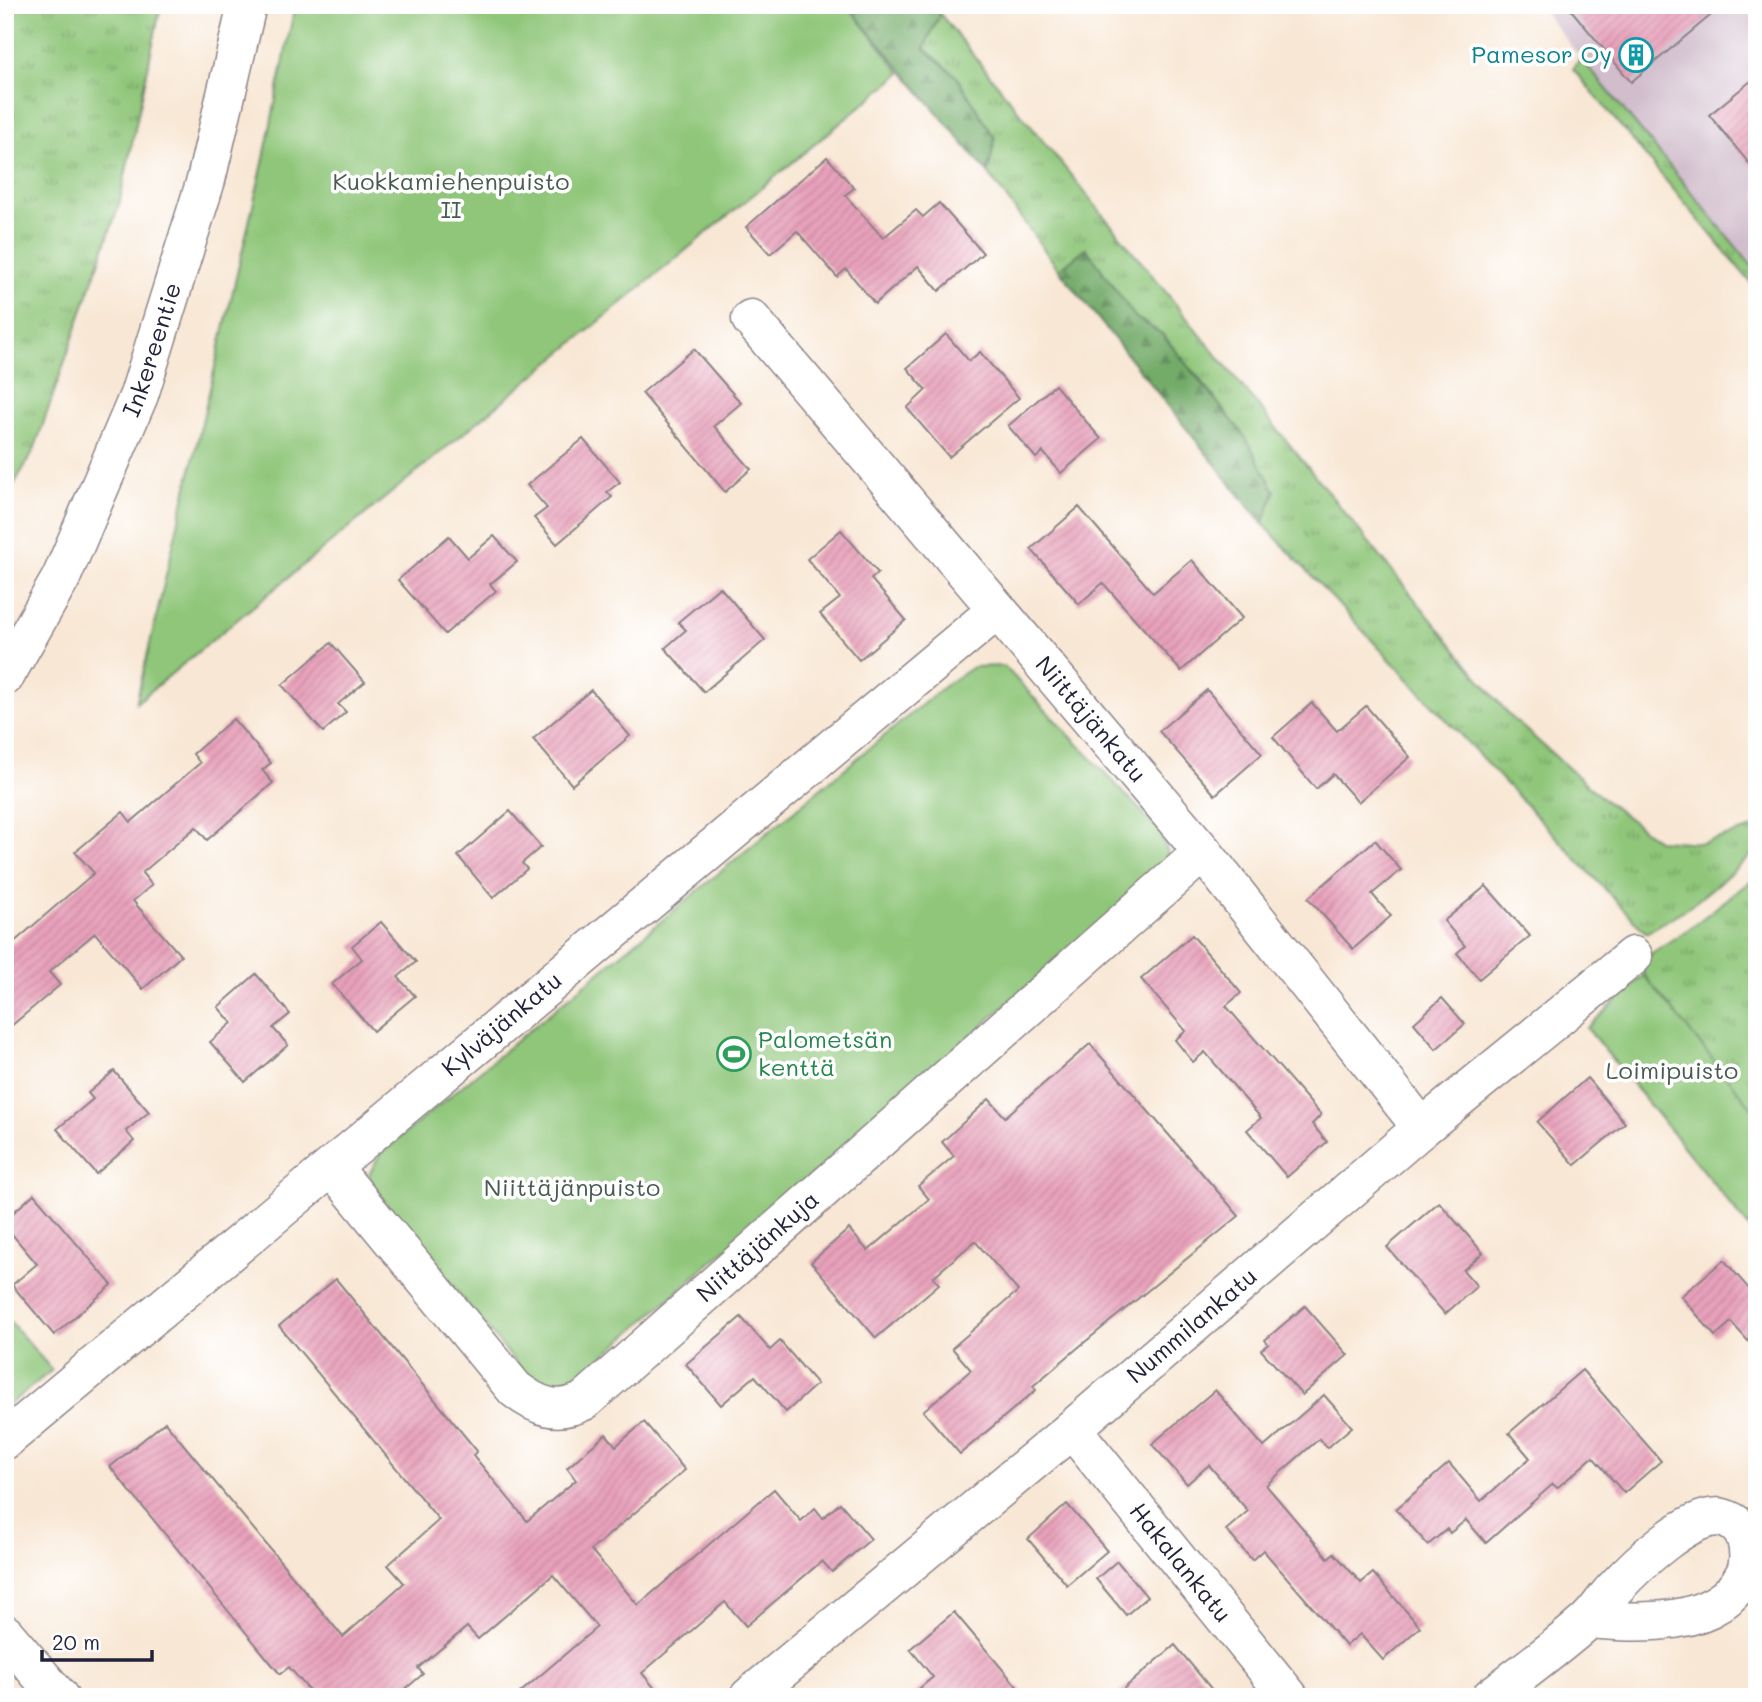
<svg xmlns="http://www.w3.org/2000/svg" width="1762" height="1702" font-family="Mali,sans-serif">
	<defs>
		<pattern id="grass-tufts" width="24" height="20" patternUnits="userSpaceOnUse" patternTransform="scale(1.75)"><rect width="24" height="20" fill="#8fc679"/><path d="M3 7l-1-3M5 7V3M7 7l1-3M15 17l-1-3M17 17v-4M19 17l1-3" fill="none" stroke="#74a064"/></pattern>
		<pattern id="forest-firs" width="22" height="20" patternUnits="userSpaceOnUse" patternTransform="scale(1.75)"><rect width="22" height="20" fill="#73ab69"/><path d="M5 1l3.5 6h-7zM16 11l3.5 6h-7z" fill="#5e8b58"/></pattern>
		<pattern id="building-hatch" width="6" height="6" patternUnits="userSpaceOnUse" patternTransform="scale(1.75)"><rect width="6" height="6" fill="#e8a1ba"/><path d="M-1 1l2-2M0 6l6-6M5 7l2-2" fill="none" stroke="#c78aa1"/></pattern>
	</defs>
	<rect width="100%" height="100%" fill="#fff"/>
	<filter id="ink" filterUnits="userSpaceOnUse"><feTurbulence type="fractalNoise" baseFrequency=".0143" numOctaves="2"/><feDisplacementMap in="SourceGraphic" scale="14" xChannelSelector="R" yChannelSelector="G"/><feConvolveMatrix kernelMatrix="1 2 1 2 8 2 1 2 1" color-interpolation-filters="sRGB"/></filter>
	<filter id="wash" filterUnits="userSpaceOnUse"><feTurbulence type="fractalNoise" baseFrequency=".00686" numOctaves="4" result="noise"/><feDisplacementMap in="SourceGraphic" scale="28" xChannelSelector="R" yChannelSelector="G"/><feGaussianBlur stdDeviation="1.57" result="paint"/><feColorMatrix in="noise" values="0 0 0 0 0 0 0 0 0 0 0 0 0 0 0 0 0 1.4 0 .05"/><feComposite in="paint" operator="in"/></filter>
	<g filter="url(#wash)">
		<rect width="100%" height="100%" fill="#f8e7d4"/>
		<!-- industrial -->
		<path fill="#d1bdcc" d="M1538,5H1757V272L1581,58Z"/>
		<!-- grass -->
		<g fill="url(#grass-tufts)" stroke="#58745a" stroke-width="2">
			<path d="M5,5H161L119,205L34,450L5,500Z"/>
			<path d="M940,14L1509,715L1602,798L1657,840L1702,843L1757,827V851L1692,905L1646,933L1263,524L1275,491L1212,394L1162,334L1135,317L1086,248L1059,270L988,173L994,138L924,48Z"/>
			<path d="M1581,58L1757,272V290L1573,69Z"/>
			<path d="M1757,876V1237L1587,1028L1644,976L1641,960L1690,928Z"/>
		</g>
		<!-- forest -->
		<g fill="url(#forest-firs)" stroke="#4a6652" stroke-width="2">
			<path d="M847,5H934L940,14L924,48L957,77L995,138L988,173Z"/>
			<path d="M1086,248L1135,317L1162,334L1244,435L1275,491L1263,524L1059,270Z"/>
		</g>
		<!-- park -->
		<g fill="#8fc679" stroke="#58745a" stroke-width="2">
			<path d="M295,5H847L901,73L136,703L263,163Z"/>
			<path d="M1004,666L1160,831L1168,853L1160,871L583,1374L558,1391L532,1383L376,1192L369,1174L380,1154L947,684L973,667Z"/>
			<path d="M1644,975L1757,1114V1237L1587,1028Z"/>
			<path d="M5,1316L52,1370L5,1408Z"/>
		</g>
		<g id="blocks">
			<!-- building -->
			<g fill="url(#building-hatch)">
				<path d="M1567,5H1723L1631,82Z"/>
				<path d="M1757,76V173L1709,115Z"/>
				<path d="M827,157L854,188L845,195L883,238L916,210L923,217L939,203L983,253L939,291L918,266L875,304L846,269L837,277L797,231L770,254L746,227Z"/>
				<path d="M946,334L969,361L980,352L1019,398L949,457L907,408L926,390L907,368Z"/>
				<path d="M694,349L741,403L714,426L751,469L725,492L642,393Z"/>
				<path d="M1055,385L1101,439L1061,473L1043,452L1036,458L1008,426Z"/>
				<path d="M583,439L620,482L607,492L612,497L557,544L534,518L547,508L527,485Z"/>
				<path d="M1079,507L1153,593L1192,560L1242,618L1181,671L1103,583L1079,604L1031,549Z"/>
				<path d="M841,530L878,573L871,579L906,620L859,660L820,614L840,598L807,559Z"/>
				<path d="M449,536L468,558L494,536L517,562L490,584L496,591L445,634L398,580Z"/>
				<path d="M720,587L765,640L704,692L665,648L686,630L678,622Z"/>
				<path d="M331,643L365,682L338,704L346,712L323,732L282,685Z"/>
				<path d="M591,690L630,736L572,785L533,739Z"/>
				<path d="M1207,690L1262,754L1215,795L1159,731Z"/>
				<path d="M1312,703L1337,731L1366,706L1410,757L1358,802L1333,774L1316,789L1273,737Z"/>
				<path d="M233,719L271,763L262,770L273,783L207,840L196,827L142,873L152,885L133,901L181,956L143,989L95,933L49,972L60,985L5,1031V950L94,873L75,852L123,812L131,822L200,763L193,754Z"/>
				<path d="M510,811L541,847L522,863L527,869L493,898L458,856Z"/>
				<path d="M1375,840L1401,870L1372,894L1391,916L1353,949L1308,898Z"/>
				<path d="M1486,886L1530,936L1479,979L1457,953L1465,946L1444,921Z"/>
				<path d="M381,922L416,962L398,977L415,996L373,1031L332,984L362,959L352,946Z"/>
				<path d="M1192,935L1241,993L1226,1006L1321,1115L1312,1124L1327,1142L1287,1177L1247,1130L1261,1118L1205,1052L1193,1062L1175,1040L1186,1031L1141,979Z"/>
				<path d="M256,974L290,1014L273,1028L288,1045L245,1082L210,1042L232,1023L218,1007Z"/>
				<path d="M1442,998L1465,1024L1436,1049L1414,1023Z"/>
				<path d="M1090,1044L1239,1216L1080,1346L1033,1386L1036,1390L960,1454L923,1411L971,1370L952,1348L1018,1291L975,1241L933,1277L939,1284L876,1338L811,1262L849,1229L868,1251L929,1199L918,1186L954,1156L942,1142L989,1099L1005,1117Z"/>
				<path d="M114,1071L149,1112L126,1131L134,1141L96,1174L57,1129L93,1099L88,1093Z"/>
				<path d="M1587,1078L1625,1123L1575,1165L1537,1122Z"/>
				<path d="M34,1194L112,1285L54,1335L12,1285L37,1264L5,1226V1220Z"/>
				<path d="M1439,1202L1483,1253L1463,1270L1477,1286L1445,1314L1387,1247Z"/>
				<path d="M1724,1260L1757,1298V1351L1731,1322L1715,1336L1681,1296Z"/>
				<path d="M336,1279L477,1451L473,1455L527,1521L576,1480L567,1468L606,1434L616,1446L644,1422L685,1470L591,1550L638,1605L774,1489L801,1521L815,1508L823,1518L840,1503L871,1539L832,1572L822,1561L746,1626L725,1602L642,1673L662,1697H515L597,1627L553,1575L478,1639L467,1627L418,1668L423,1674L396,1697H315L289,1667L280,1674L110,1467L165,1422L343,1637L404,1583L388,1565L439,1520L279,1326Z"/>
				<path d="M1305,1306L1348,1355L1302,1395L1261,1350L1268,1344L1265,1340Z"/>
				<path d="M741,1317L770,1350L780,1341L817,1384L786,1412L755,1376L721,1405L686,1364Z"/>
				<path d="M1582,1370L1661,1461L1624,1493L1593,1457L1557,1488L1553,1484L1486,1543L1466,1520L1450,1533L1447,1529L1428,1545L1396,1509L1449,1463L1481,1501L1530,1458L1509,1433Z"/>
				<path d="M1215,1390L1264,1447L1324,1395L1352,1427L1327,1448L1319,1439L1266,1485L1328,1558L1334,1553L1361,1583L1373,1573L1420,1627L1383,1660L1360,1634L1346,1646L1263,1550L1252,1560L1226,1530L1248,1511L1209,1465L1187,1484L1152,1444Z"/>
				<path d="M1067,1504L1107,1551L1067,1585L1028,1539Z"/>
				<path d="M1117,1561L1147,1597L1126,1615L1096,1579Z"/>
				<path d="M954,1612L1026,1697H909L933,1677L910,1649Z"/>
				<path d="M1175,1645L1218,1697H1114Z"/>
			</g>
		</g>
	</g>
	<g filter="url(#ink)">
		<use href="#blocks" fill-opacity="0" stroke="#8d8488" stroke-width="2"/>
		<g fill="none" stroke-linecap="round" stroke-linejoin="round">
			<!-- minor casing -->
			<g stroke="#8d8488" stroke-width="41">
				<g id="minor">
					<path id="s1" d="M751,319L1203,852L1422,1128"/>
					<path id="s2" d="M5,676L61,578L139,395L206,180L247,5"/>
					<path id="s3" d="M332,1167L515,1389C538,1407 557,1414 584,1401L1203,852"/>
					<path id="s4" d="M1072,1429L1289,1697"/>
					<path id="s5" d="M5,1440L997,610"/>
					<path d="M5,1634L59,1697"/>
					<path id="s6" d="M749,1697L1072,1429L1422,1128L1633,956"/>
					<path d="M1491,1697C1523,1672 1557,1648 1587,1621C1598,1611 1605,1598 1615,1588C1635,1566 1693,1510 1723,1518C1734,1521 1742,1528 1746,1539C1749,1549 1750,1565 1744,1575C1717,1629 1639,1623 1589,1619"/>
				</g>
			</g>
			<!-- minor -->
			<use href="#minor" stroke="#fff" stroke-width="38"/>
		</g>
	</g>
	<!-- icons -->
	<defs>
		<g id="building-ring" transform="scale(1.75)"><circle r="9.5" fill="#fff" stroke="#0f9aa8" stroke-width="1.5"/><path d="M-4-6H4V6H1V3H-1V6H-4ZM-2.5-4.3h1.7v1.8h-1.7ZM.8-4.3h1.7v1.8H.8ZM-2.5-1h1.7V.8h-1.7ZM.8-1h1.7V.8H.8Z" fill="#0f9aa8"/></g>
		<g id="stadium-ring" transform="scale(1.75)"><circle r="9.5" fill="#fff" stroke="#2e9e5b" stroke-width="1.5"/><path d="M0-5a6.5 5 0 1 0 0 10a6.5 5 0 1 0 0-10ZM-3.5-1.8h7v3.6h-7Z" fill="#2e9e5b"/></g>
	</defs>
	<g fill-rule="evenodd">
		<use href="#building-ring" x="1636" y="55"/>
		<use href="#stadium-ring" x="734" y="1054"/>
	</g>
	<g text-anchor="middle" stroke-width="7" stroke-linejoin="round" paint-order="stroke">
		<!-- culture labels -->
		<g font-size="24" fill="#0d838f" stroke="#fff" text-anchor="end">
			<text x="1612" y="63">Pamesor Oy</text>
		</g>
		<!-- park labels -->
		<g font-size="24" fill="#485b51" stroke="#fff">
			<text x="451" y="190">Kuokkamiehenpuisto<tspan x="451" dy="28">II</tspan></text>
			<text x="1672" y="1079">Loimipuisto</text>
			<text x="572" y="1196">Niittäjänpuisto</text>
		</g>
		<!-- street labels -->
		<g font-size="24" fill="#22223b" stroke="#fff">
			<text dy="8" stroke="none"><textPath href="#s2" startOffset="359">Inkereentie</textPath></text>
			<text dy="8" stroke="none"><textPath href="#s1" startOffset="525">Niittäjänkatu</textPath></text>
			<text dy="8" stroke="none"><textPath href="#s5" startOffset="648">Kylväjänkatu</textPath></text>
			<text dy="8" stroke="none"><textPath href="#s3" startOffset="595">Niittäjänkuja</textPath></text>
			<text dy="8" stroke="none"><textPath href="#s6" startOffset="578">Nummilankatu</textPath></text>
			<text dy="8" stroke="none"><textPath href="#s4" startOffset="172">Hakalankatu</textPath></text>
		</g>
		<!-- leisure labels -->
		<g font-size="24" fill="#27864d" stroke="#fff" text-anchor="start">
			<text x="758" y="1048">Palometsän<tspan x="758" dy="28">kenttä</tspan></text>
		</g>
	</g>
	<!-- margin -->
	<rect width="1762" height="1702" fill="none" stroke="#fff" stroke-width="28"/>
	<!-- scale -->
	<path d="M42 1650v10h110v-10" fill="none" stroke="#22223b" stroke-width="3.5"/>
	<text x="52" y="1650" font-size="21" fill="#22223b" stroke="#ffffff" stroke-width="5" paint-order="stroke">20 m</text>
</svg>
